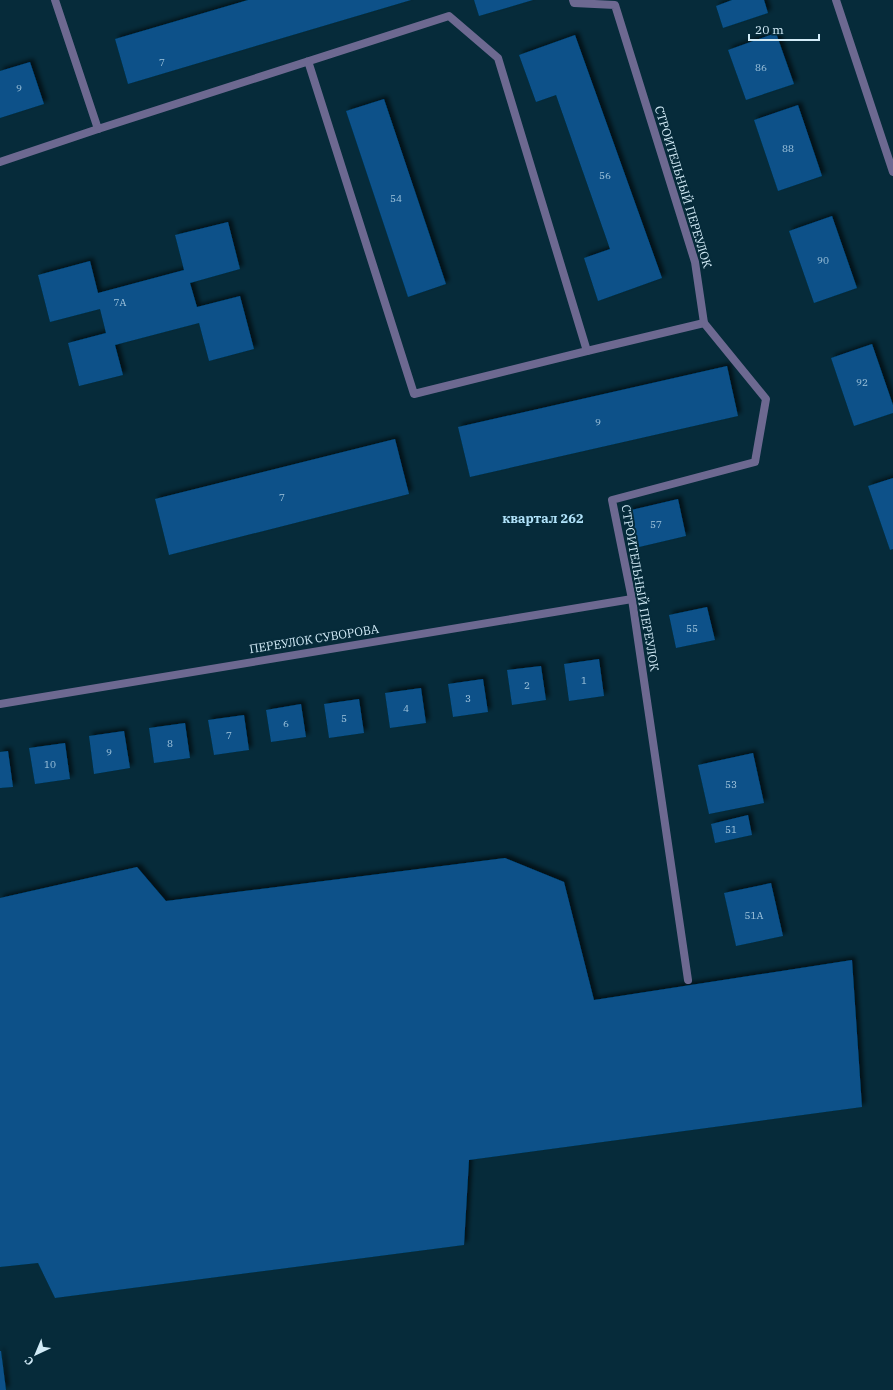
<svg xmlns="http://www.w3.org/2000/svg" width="893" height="1390" font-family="'IBM Plex Serif',serif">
	<defs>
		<filter id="shadow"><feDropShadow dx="3.5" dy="-3.5" stdDeviation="2" flood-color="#0009"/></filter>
	</defs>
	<rect width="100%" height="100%" fill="#062b3a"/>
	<!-- building -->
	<g fill="#085189" filter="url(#shadow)">
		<path d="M248,0H411L128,84L115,39Z"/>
		<path d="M474,0H533L479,16Z"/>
		<path d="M732,0H764L768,13L723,28L716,6Z"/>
		<path d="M776,33L794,84L746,100L728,50Z"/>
		<path d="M575,35L662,278L598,301L584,258L610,249L556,95L536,102L519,55Z"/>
		<path d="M30,62L44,104L0,118V71Z"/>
		<path d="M384,99L446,284L408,297L346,111Z"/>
		<path d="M798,105L822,176L778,191L754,120Z"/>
		<path d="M832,216L857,288L814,303L789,231Z"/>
		<path d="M228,222L240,269L190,283L197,307L240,296L254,349L209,361L199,323L115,345L123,375L79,386L68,343L106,333L100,309L50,322L38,275L90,261L98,293L184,270L175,235Z"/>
		<path d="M872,344L893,405V413L854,426L831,358Z"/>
		<path d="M727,366L738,416L470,477L458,427Z"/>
		<path d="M395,439L409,494L169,555L155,499Z"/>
		<path d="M893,478V549L890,550L868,486Z"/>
		<path d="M678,499L686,536L635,548L627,511Z"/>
		<path d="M707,607L715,640L676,648L669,615Z"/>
		<path d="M599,659L604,696L569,701L564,664Z"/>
		<path d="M541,666L546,700L512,705L507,670Z"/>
		<path d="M483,679L488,712L453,717L448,684Z"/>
		<path d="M421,688L426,723L390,728L385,693Z"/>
		<path d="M359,699L364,733L329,738L324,704Z"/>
		<path d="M301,704L306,737L271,742L266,710Z"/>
		<path d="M244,715L249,750L214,755L208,720Z"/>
		<path d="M185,723L190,758L154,763L149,728Z"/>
		<path d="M124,731L130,768L94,774L89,736Z"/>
		<path d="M65,743L70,779L35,784L29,748Z"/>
		<path d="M8,751L13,787L0,788V752Z"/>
		<path d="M753,753L764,803L709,814L698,765Z"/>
		<path d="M748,815L752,835L715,843L711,824Z"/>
		<path d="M505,858L564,882L594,1000L852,960L862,1107L469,1160L464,1245L55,1298L38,1263L0,1267V898L137,867L166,901Z"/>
		<path d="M771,883L783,936L736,946L724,893Z"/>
		<path d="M0,1351H1L6,1390H0Z"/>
	</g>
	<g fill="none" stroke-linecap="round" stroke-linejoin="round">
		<!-- service -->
		<g stroke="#6d6991" stroke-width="8">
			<path d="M55,0L98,129L449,16L498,58L587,351L414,394L308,61"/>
			<path d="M0,162L98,129"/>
			<path d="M587,351L704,323"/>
		</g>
		<!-- minor -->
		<g stroke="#6d6991" stroke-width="8">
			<path d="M573,0L574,3L615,5L695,262L704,323L766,399L755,462L612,500L632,599L688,980"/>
			<path d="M836,0L893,172"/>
			<path d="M0,704L632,599"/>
		</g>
	</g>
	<g text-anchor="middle" stroke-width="4" stroke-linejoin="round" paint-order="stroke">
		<!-- number labels -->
		<g font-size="10" fill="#a0c4dc">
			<text x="162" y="66">7</text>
			<text x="761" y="71">86</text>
			<text x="19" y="92">9</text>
			<text x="788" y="152">88</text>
			<text x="605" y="179">56</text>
			<text x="396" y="202">54</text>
			<text x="823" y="264">90</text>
			<text x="120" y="306">7А</text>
			<text x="862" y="386">92</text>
			<text x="598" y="426">9</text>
			<text x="282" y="501">7</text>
			<text x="656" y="528">57</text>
			<text x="692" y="632">55</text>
			<text x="584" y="684">1</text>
			<text x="527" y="689">2</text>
			<text x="468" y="702">3</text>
			<text x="406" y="712">4</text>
			<text x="344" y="722">5</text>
			<text x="286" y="727">6</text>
			<text x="229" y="739">7</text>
			<text x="170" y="747">8</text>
			<text x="109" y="756">9</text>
			<text x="50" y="768">10</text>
			<text x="731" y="788">53</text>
			<text x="731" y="833">51</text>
			<text x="754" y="919">51А</text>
		</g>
		<!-- street labels -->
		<g font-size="12" fill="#d2ebf7" stroke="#062b3a">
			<text transform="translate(683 187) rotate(73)" y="4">СТРОИТЕЛЬНЫЙ ПЕРЕУЛОК</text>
			<text transform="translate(640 588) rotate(80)" y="4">СТРОИТЕЛЬНЫЙ ПЕРЕУЛОК</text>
			<text transform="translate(314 639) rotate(-9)" y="4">ПЕРЕУЛОК СУВОРОВА</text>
		</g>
		<!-- neighbourhood labels -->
		<g font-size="13" font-weight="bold" fill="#b1e3fa" stroke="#062b3a">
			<text x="543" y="523">квартал 262</text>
		</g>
	</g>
	<!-- north arrow -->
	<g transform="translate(36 1354) rotate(224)" stroke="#062b3a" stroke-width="3" paint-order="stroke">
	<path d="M0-3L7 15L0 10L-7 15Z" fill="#d2ebf7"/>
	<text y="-6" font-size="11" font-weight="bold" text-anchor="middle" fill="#d2ebf7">С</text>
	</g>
	<!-- scale -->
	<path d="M749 34v6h70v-6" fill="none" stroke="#d2ebf7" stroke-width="2"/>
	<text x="755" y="34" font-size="12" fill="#d2ebf7" stroke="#062b3a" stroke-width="3" paint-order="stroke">20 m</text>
</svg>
